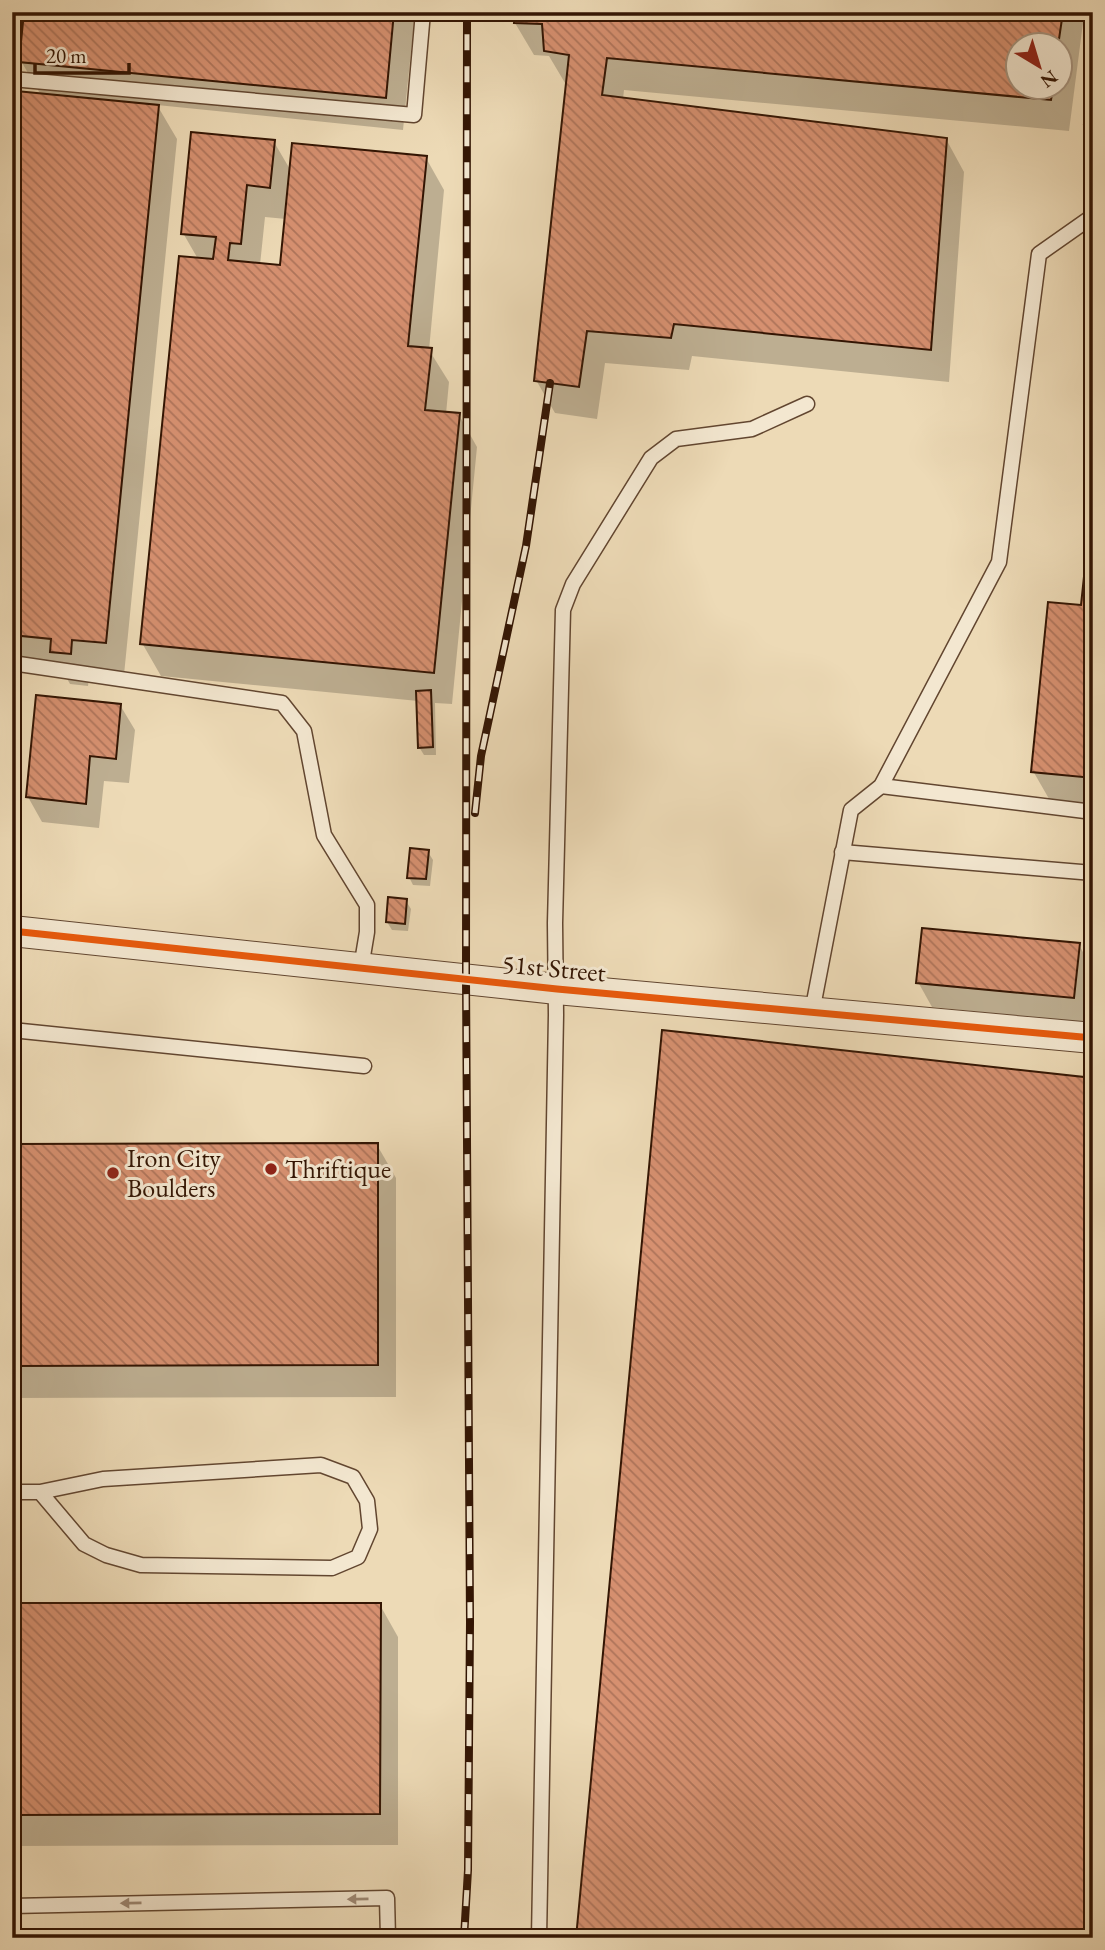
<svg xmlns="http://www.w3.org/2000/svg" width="1105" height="1950" font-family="'EB Garamond',serif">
	<defs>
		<pattern id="building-back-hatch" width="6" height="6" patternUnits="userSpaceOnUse" patternTransform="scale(1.75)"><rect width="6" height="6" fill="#d69070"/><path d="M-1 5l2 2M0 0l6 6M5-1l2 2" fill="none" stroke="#ae745a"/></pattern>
	</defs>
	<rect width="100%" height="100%" fill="#eddab6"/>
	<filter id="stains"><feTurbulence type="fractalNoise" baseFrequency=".00286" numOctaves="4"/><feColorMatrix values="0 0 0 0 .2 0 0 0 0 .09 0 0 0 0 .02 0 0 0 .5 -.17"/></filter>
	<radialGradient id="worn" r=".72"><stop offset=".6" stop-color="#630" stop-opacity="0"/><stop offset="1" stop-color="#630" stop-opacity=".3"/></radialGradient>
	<!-- shadow -->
	<g fill="#0003" fill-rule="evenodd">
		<path d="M26,12H415L403,130L157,105L177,139L124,675L90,671L88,686L70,684L62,670L12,665V145L41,95L21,61Z"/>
		<path d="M516,12H1093V15H1084L1069,131L624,90L623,99L946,139L964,172L949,382L692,356L689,370L605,363L597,419L555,413L536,380L568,84L565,83L549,56L534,55L515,23ZM1018,46H1060V88H1018Z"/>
		<path d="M1093,67V135L1086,124Z"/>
		<path d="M274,142L291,171L426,158L444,190L429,350L449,382L446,414L459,415L477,447L452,704L435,703L436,755H424L419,747L418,701L161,676L142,643L198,259L183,233ZM265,217L286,219L282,267L260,265Z"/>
		<path d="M1093,508V808L1052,804L1033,771L1083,607Z"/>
		<path d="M120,705L135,730L129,783L104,781L99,828L42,822L28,797Z"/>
		<path d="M428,852L433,860L430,886L413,885L409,877Z"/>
		<path d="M406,901L411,909L408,931L392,930L387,922Z"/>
		<path d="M1079,945L1093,970L1088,1023L932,1007L918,982Z"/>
		<path d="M12,1145H377L396,1178V1397L12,1398Z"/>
		<path d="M12,1605H380L398,1637V1845L12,1846Z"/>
	</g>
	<!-- building -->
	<g fill="url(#building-back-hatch)" stroke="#331503" stroke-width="2">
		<path d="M24,12H394L386,98L19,62Z"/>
		<path d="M515,12H1063L1058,46H1018V88H1053L1051,100L607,58L602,95L947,138L931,350L674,324L671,338L587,331L579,387L534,381L569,55L544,51L542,24L514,23Z"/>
		<path d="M1092,62H1093V125L1084,124Z"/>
		<path d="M16,91L159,105L106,643L72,640L71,654L50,652L51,639L12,635V127Z"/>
		<path d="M191,132L275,140L270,188L247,185L241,244L230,243L228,260L280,265L292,143L427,156L408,346L432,348L425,410L460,413L434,673L140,644L179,256L213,259L216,237L181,234Z"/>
		<path d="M1093,491V778L1031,772L1048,602L1081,605Z"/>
		<path d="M431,690L433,747L418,748L416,691Z"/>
		<path d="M36,695L121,704L116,759L90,756L86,804L26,797Z"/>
		<path d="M410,848L429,850L426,879L407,878Z"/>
		<path d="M388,897L407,899L405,924L386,922Z"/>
		<path d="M922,928L1080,943L1074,998L916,983Z"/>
		<path d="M662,1030L1093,1078V1938H576Z"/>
		<path d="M378,1143V1365L12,1366V1144Z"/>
		<path d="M12,1603H381L380,1814L12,1815Z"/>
	</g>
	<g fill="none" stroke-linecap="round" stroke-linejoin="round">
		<!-- service casing -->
		<g stroke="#624630" stroke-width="17">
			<g id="service">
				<path d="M12,79L414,115L423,12"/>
				<path d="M12,663L282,703L304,731L324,835L367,905V932L361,968"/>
				<path d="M881,786L1093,812"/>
				<path d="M842,852L1093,873"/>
				<path d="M812,1012L851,810L881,786L999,562L1039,254L1093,216"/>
				<path d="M12,1030L364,1066"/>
				<path d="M12,1492H40L103,1479L321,1465L353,1477L367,1501L370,1529L358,1557L332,1568L141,1565L106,1555L84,1544L40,1492"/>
				<path d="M12,1906L387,1898L388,1938"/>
				<path d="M539,1938L556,1015L555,923L563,610L573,584L651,458L676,439L752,429L807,404"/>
			</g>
		</g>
		<!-- minor casing -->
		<g stroke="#624630" stroke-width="32">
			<path id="minor" d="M12,931L557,989L1093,1038"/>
		</g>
		<!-- service -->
		<use href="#service" stroke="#f3e7d0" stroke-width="14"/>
		<!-- minor -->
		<use href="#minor" stroke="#f3e7d0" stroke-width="30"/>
		<!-- rail casing -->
		<g stroke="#331503" stroke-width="8">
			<g id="rail">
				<path d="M475,813L481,756L526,546L550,383"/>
				<path d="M464,1938L468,1870L470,1622L466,980L467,12"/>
			</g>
		</g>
		<!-- rail -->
		<use href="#rail" stroke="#f3e7d0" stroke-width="5" stroke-dasharray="16" stroke-linecap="butt"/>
		<!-- cycleway casing -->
		<g stroke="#f3e7d0" stroke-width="11">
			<path id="cycleway" d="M12,931L557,989L1093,1038"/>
		</g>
		<!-- cycleway -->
		<use href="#cycleway" stroke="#e8590c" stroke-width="7"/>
	</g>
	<!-- one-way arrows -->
	<defs><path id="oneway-solid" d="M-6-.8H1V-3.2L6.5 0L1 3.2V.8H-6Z" transform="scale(1.75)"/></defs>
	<g fill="#9d8874">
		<use href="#oneway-solid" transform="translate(358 1899) rotate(179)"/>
		<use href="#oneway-solid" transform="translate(131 1903) rotate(179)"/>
	</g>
	<!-- markers -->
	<g fill="#8f2418" stroke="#f3e7d0" stroke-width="2.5">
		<circle cx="271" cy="1169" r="7"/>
		<circle cx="113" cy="1173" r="7"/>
	</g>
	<g text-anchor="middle" stroke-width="6" stroke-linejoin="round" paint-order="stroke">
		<!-- street labels -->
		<g font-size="26" fill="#331503" stroke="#f3e7d0">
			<text transform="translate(554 968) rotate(5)" y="9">51st Street</text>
		</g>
		<!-- poi labels -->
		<g font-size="26" fill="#331503" stroke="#f3e7d0" text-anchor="start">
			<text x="127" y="1167">Iron City<tspan x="127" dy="30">Boulders</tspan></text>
			<text x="285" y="1178">Thriftique</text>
		</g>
	</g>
	<!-- margin -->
	<rect width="1105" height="1950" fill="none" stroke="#eddab6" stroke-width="42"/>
	<rect x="14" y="14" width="1077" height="1922" fill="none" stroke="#331503" stroke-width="3.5"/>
	<rect x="21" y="21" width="1063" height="1908" fill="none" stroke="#331503" stroke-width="2"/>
	<!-- north arrow -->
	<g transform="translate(1039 66) rotate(142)"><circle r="33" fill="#f3e7d0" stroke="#a6937e" stroke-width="2"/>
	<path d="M0-5L12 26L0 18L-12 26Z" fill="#8f2418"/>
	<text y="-10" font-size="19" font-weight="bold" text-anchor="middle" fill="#331503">N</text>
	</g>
	<!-- scale -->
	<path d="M35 63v10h94v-10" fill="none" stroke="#331503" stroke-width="3.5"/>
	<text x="46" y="63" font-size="21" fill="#331503" stroke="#f3e7d0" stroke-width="5" paint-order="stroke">20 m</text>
	<rect width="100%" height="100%" filter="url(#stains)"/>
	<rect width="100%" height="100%" fill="url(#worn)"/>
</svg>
